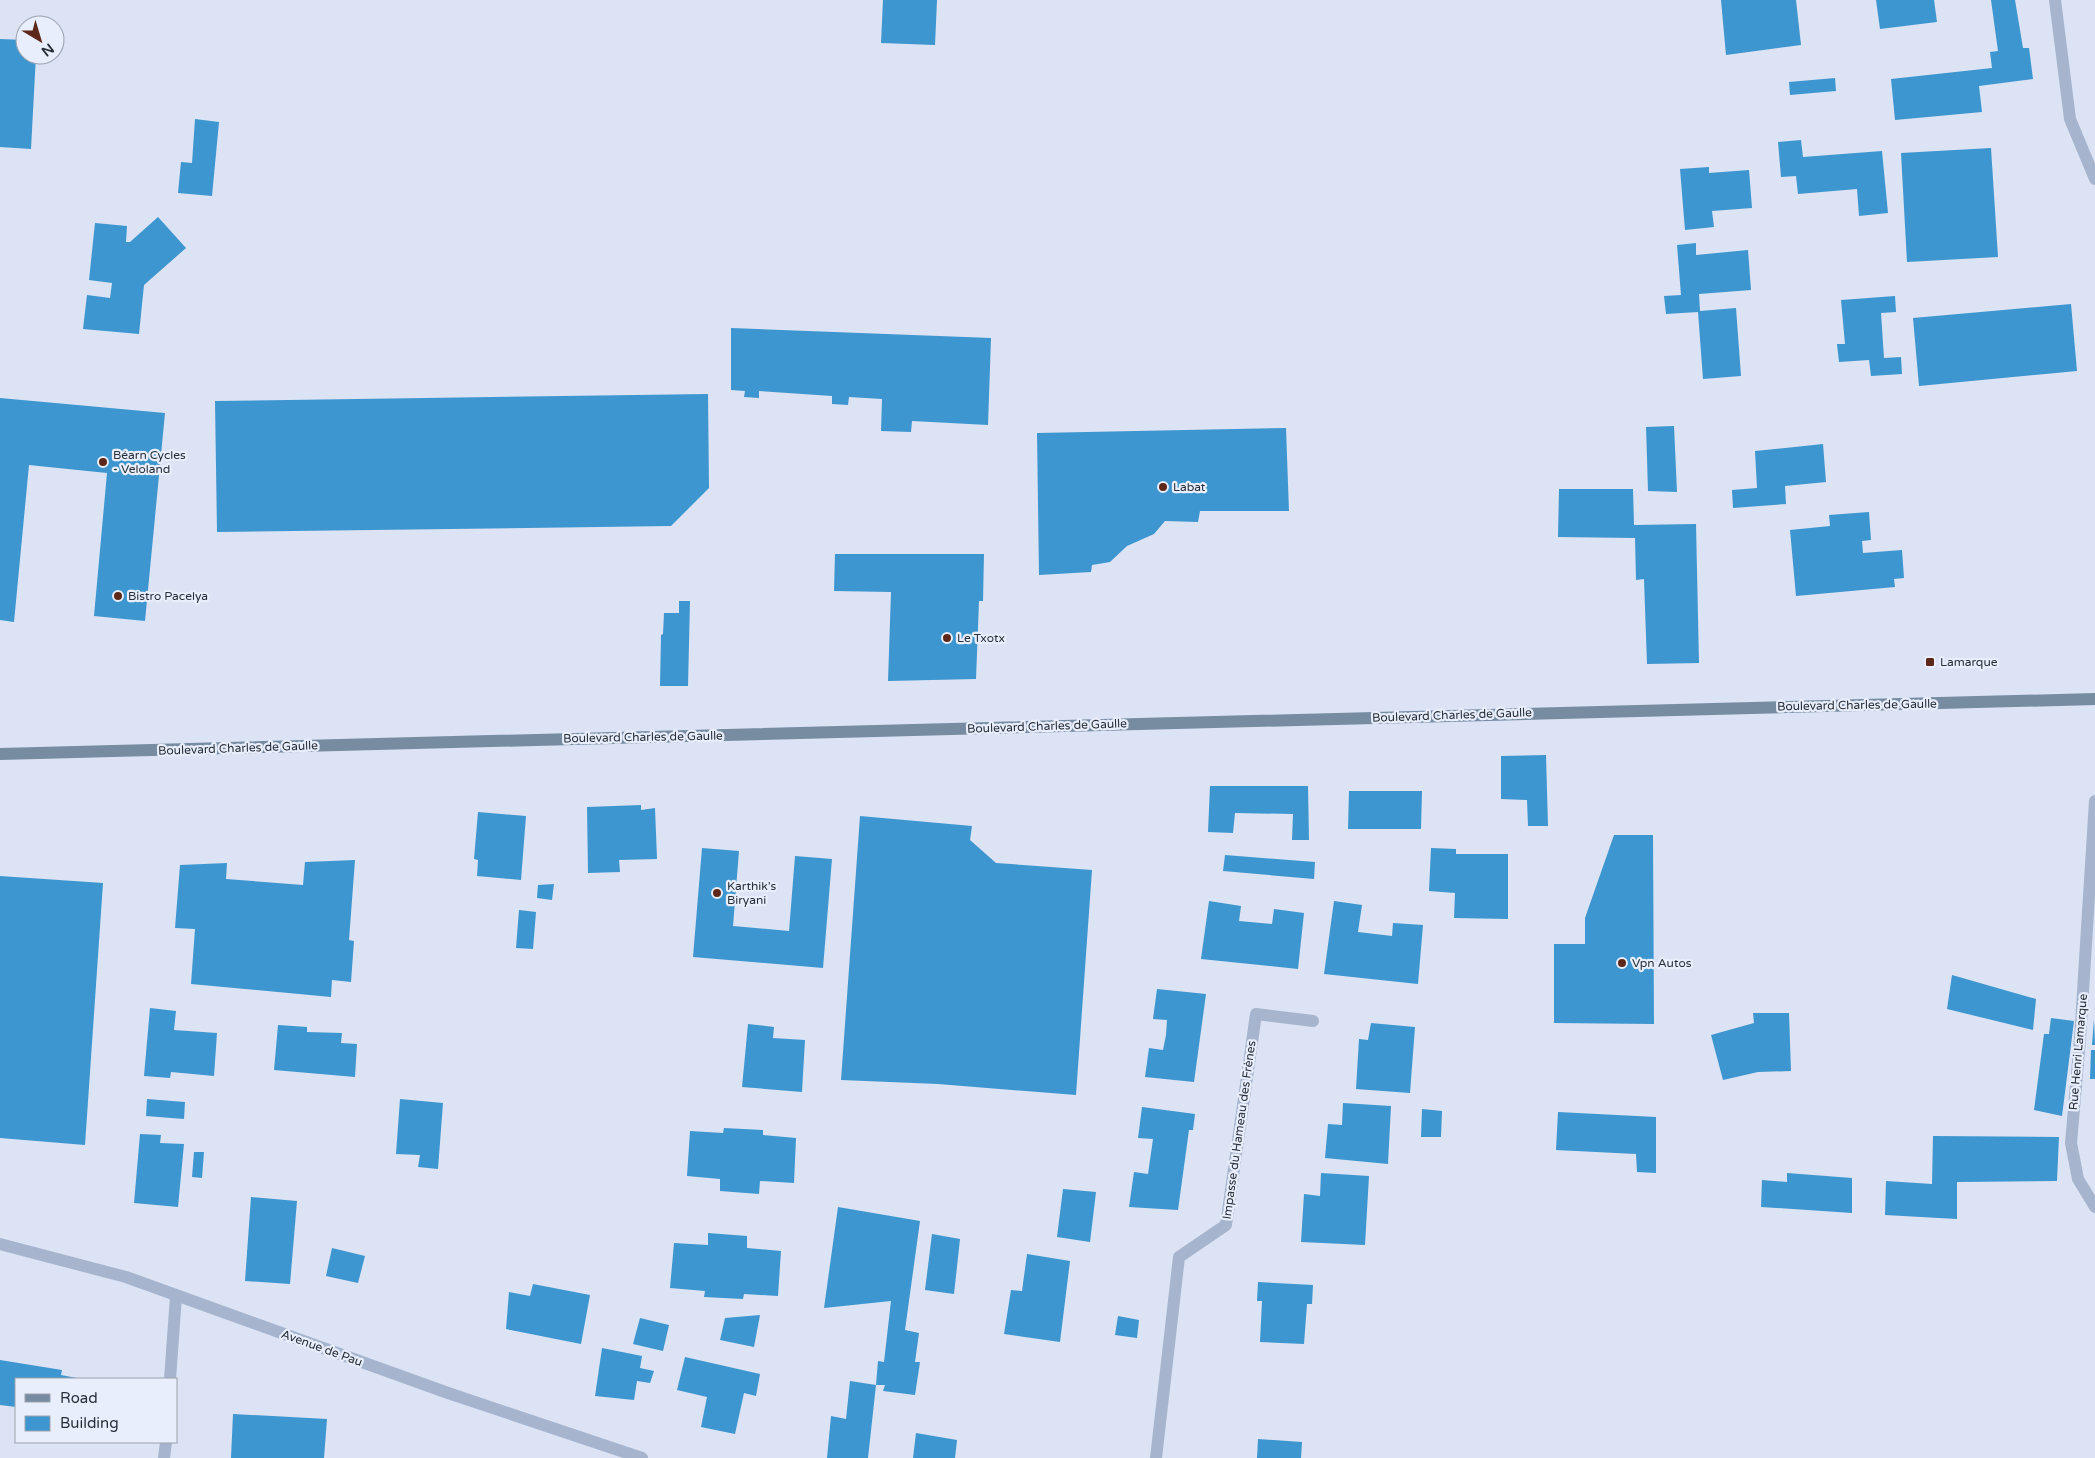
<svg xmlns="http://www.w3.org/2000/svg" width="2095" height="1458" font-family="'Varela Round',sans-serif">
	<rect width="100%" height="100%" fill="#dbe3f4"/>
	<!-- building -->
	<g fill="#3d96cf">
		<path d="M883,0H937L935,45L881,43Z"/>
		<path d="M1721,0H1796L1801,45L1726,55Z"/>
		<path d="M1876,0H1934L1937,22L1880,29Z"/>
		<path d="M1991,0H2015L2023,48H2029L2033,79L1979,86L1982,112L1895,120L1891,79L1992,68L1990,52L1998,51Z"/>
		<path d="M0,39L25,40V55H36L31,149L0,147Z"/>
		<path d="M1835,78L1836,91L1790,95L1789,82Z"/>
		<path d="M195,119L219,122L212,196L178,193L181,162L192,163Z"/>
		<path d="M1801,140L1803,157L1882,151L1888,213L1859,216L1857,189L1798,194L1796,176L1781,177L1778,142Z"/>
		<path d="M1991,148L1998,257L1907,262L1901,153Z"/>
		<path d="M1709,167V173L1749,170L1752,208L1712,211L1714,227L1685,230L1680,169Z"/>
		<path d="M158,217L186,248L144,285L139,334L83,329L87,295L110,298L112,283L89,280L95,223L127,226L126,242H130Z"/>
		<path d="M1696,243V255L1748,250L1751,290L1699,294L1700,311L1736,308L1741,376L1703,379L1698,312L1666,314L1664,296L1681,295L1677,245Z"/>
		<path d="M1895,296L1896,312L1881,313L1884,358L1901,357L1902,374L1871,376L1869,360L1839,362L1837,344H1845L1841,300Z"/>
		<path d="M2071,304L2077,371L1919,386L1913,318Z"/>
		<path d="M731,328L991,338L988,425L912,421L911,432L881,431L882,399L849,397L848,405L832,404V396L759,391V398L744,397L745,391L731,390Z"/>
		<path d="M708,394L709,488L671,526L217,532L215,401Z"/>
		<path d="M0,398L165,413L145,621L94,616L107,473L29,465L14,622L0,620Z"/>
		<path d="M1674,426L1677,492L1648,491L1646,427Z"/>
		<path d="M1286,428L1289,511H1200L1198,522L1165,521L1154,534L1127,546L1110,562L1092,565L1091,572L1039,575L1037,433Z"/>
		<path d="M1823,444L1826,482L1785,486L1786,504L1733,508L1732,490L1757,488L1755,451Z"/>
		<path d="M1559,489H1633L1634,525L1696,524L1699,663L1647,664L1644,579L1636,580L1635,538L1558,537Z"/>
		<path d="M1869,512L1871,540L1862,541L1863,553L1902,550L1904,578L1894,579L1895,587L1796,596L1790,530L1830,526L1829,515Z"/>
		<path d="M835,554H984L983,601H979L976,679L888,681L891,592L834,591Z"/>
		<path d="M679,601H690L688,686H660L661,635L663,634L664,613H679Z"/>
		<path d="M1546,755L1548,826H1528L1527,800L1501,799V756Z"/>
		<path d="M1210,786H1308L1309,840H1292L1293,814L1235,813L1233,833L1208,832Z"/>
		<path d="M1349,791H1422L1421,829H1348Z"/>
		<path d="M641,805V810L655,808L657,859L619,860L620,872L588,873L587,807Z"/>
		<path d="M478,812L526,816L521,880L477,876L478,860L474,859Z"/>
		<path d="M860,816L972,826L970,840L996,863L1092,870L1076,1095L938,1084L841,1080Z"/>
		<path d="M1614,835H1653L1654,1024L1554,1023V944H1585V918Z"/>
		<path d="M702,848L739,851L733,926L789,931L795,856L832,859L823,968L693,957Z"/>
		<path d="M1431,848L1456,849V854H1508V919L1454,918L1455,893L1429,891Z"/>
		<path d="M1225,855L1315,862L1314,879L1223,871Z"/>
		<path d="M355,860L349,940L354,941L351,982L332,980L331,997L191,984L195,929L175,928L180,865L227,863L226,879L303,885L305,862Z"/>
		<path d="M0,876L103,883L85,1145L0,1138Z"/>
		<path d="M554,884L552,900L537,898L538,885Z"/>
		<path d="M1209,901L1241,906L1239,921L1272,924L1274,909L1304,913L1298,969L1201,959Z"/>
		<path d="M1334,901L1362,905L1358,932L1392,936L1393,923L1423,925L1418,984L1324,974Z"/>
		<path d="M519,910L536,912L533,949L516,948Z"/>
		<path d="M1952,975L2036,999L2033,1030L1947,1009Z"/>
		<path d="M1157,989L1206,994L1194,1082L1145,1077L1149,1048L1163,1050L1166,1035L1167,1020L1153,1019Z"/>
		<path d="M150,1008L176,1011L174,1030L217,1033L214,1076L171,1072L170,1078L144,1076Z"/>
		<path d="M1753,1013H1789L1791,1071L1758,1072L1723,1080L1711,1035L1754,1023Z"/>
		<path d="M2051,1018L2074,1021L2062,1116L2034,1110L2044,1034H2049Z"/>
		<path d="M2094,1019L2095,1045H2092Z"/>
		<path d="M1371,1023L1415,1027L1410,1093L1356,1089L1359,1039L1368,1040Z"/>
		<path d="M748,1024L774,1027L773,1038L805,1040L802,1092L742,1087Z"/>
		<path d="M278,1025L307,1027V1032L342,1033L341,1043L357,1044L355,1077L274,1070Z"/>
		<path d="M2091,1050H2095V1079H2090Z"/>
		<path d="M147,1099L185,1102L184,1119L146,1116Z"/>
		<path d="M400,1099L443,1103L438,1169L418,1167L420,1155L396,1154Z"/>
		<path d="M1343,1103L1391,1106L1388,1164L1325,1158L1328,1124L1342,1125Z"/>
		<path d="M1142,1107L1195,1114L1193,1130H1189L1178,1210L1129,1207L1134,1172L1148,1174L1153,1139L1138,1138Z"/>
		<path d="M1422,1109L1442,1111L1441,1137H1421Z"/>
		<path d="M1558,1112L1656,1117V1173L1637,1172L1636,1154L1556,1150Z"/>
		<path d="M724,1128L763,1130V1135L796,1138L794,1183L760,1181L759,1194L720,1191V1179L687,1176L690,1131L723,1133Z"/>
		<path d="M140,1134L161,1135L160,1143L184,1144L178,1207L134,1203Z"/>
		<path d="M1933,1136L2059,1137L2057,1181L1957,1182V1219L1885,1215L1886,1181L1932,1184Z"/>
		<path d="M194,1152H204L202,1178L192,1177Z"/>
		<path d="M1321,1173L1369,1176L1365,1245L1301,1242L1304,1194L1320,1196Z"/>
		<path d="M1787,1173L1852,1178V1213L1761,1207L1762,1180L1787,1182Z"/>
		<path d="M1063,1189L1096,1192L1090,1242L1057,1237Z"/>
		<path d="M251,1197L297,1201L290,1284L245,1281Z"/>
		<path d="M838,1207L920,1221L905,1330L919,1333L915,1362H920L915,1395L883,1391L885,1385H876L878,1361L884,1362L891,1301L824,1308Z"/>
		<path d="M708,1233L747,1236V1248L781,1251L778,1296L744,1294L743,1299L704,1297L705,1291L670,1288L674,1243L708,1245Z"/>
		<path d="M932,1234L960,1239L954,1294L925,1290Z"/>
		<path d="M332,1248L365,1256L358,1283L326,1276Z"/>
		<path d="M1027,1254L1070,1261L1060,1342L1004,1334L1011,1290L1022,1291Z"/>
		<path d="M1258,1282L1313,1285L1312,1304H1307L1304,1344L1260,1342L1262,1301H1257Z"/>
		<path d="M533,1284L590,1295L581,1344L506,1329L509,1292L530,1296Z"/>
		<path d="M760,1315L754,1347L720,1340L725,1318Z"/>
		<path d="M1118,1316L1139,1320L1137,1338L1115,1335Z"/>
		<path d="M640,1318L669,1325L663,1351L633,1344Z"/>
		<path d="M602,1348L642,1356L640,1368L654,1371L650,1383L637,1381L634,1400L595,1396Z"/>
		<path d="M685,1357L760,1374L756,1396L744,1393L735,1434L701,1427L707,1397L677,1390Z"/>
		<path d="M0,1360L62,1370L61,1375L82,1379H16V1407L0,1405Z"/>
		<path d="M850,1381L876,1385L868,1458H827L831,1416L846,1419Z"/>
		<path d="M233,1414L327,1419L324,1458H231Z"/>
		<path d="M916,1433L957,1440L955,1458H913Z"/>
		<path d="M1258,1439L1302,1442L1301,1458H1257Z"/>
	</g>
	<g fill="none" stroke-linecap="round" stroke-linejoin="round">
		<!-- minor -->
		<g stroke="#a6b5cd" stroke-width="12">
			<path d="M2055,0L2070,119L2095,179"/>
			<path d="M2095,801L2080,1039L2071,1143L2078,1179L2095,1207"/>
			<path d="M0,1244L126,1277L448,1393L642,1458"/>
			<path d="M170,1379L176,1296"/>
			<path d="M164,1458L166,1442"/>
			<path d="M1156,1458L1179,1257L1226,1225L1256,1014L1313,1021"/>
		</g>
		<!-- secondary -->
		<path stroke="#778ba1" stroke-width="12" d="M0,754L2095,699"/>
	</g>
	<!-- markers -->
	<g fill="#5d2819" stroke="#e8eefb" stroke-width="2">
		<circle cx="103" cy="462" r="5"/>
		<circle cx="1163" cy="487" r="5"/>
		<circle cx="118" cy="596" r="5"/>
		<circle cx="947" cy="638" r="5"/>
		<rect x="1925" y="657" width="10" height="10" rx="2.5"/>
		<circle cx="717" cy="893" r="5"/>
		<circle cx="1622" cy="963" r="5"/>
	</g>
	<g text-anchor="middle" stroke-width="4.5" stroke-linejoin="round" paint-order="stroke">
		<!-- poi labels -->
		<g font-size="12" fill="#273038" stroke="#e8eefb" text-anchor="start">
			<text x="113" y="459">Béarn Cycles<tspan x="113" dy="14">- Veloland</tspan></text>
			<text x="1173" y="491">Labat</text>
			<text x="128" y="600">Bistro Pacelya</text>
			<text x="957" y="642">Le Txotx</text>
			<text x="1940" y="666">Lamarque</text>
			<text x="727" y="890">Karthik’s<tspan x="727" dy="14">Biryani</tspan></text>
			<text x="1632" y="967">Vpn Autos</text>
		</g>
		<!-- street labels -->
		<g font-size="12" fill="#273038" stroke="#e8eefb">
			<text transform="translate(1857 705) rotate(-1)" y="4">Boulevard Charles de Gaulle</text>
			<text transform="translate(1452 715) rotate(-2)" y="4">Boulevard Charles de Gaulle</text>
			<text transform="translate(1047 726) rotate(-2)" y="4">Boulevard Charles de Gaulle</text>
			<text transform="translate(643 737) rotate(-1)" y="4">Boulevard Charles de Gaulle</text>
			<text transform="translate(238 748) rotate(-2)" y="4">Boulevard Charles de Gaulle</text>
			<text transform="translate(2078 1052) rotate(-85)" y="4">Rue Henri Lamarque</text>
			<text transform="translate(1239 1130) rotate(-82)" y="4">Impasse du Hameau des Frènes</text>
			<text transform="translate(322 1348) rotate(20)" y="4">Avenue de Pau</text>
		</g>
	</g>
	<!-- legend -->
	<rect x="15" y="1378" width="162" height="65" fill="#e8eefb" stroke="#9ba2ad"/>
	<rect x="25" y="1394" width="25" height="8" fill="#778ba1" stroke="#9ba2ad"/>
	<text x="60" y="1403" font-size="15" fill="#273038">Road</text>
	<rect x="25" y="1416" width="25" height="15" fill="#3d96cf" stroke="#9ba2ad"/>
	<text x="60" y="1428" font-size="15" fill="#273038">Building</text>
	<!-- north arrow -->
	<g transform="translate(40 40) rotate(142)"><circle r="24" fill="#e8eefb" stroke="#9ba2ad"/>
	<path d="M0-4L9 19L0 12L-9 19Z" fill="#5d2819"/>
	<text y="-8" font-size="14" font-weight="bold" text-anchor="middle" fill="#273038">N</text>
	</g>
</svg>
